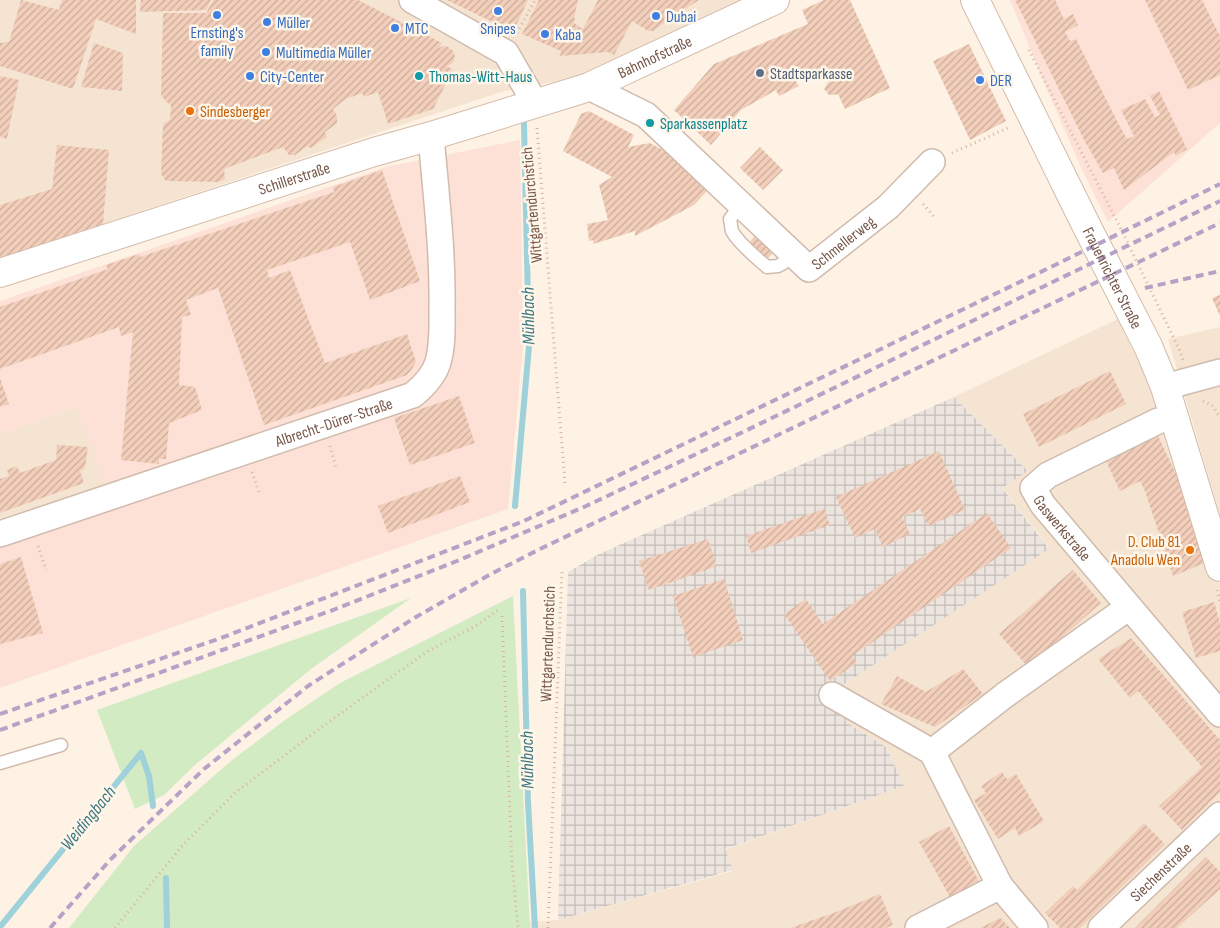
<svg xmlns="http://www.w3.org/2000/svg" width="1220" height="928" font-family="'Sofia Sans Condensed',sans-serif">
	<defs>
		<pattern id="industrial-grid" width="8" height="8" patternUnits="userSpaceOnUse" patternTransform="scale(1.25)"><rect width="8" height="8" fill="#ece4de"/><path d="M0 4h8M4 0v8" fill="none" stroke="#c4bcb6"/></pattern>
		<pattern id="building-hatch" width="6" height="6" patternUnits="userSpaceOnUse" patternTransform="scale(1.25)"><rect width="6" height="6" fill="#f3cfbb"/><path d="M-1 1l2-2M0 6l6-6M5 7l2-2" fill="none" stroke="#c9ab9a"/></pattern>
	</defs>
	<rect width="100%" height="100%" fill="#fdf2e4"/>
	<!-- residential -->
	<g fill="#f5e4d2">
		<path d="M0,0H743L586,76L504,91L0,258Z"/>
		<path d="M1118,319L1170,428L1220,585V928H530L529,922L558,920L733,871L724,850L904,786L886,747L846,722L841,686L1049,548L1002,487L1028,471L954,397Z"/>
		<path d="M1220,327V515L1168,339Z"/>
		<path d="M77,407L105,486L0,522V434Z"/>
	</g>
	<!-- commercial -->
	<g fill="#fde1d7">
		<path d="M1010,0H1220V123L1108,222L1083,172L1048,92Z"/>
		<path d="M520,140L523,344L508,509L0,688V522L104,485L77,407L0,434V301L386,167Z"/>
	</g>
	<!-- industrial -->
	<path fill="url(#industrial-grid)" d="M954,397L1028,471L1002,488L1049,549L841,686L846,722L886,747L904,786L725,849L733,870L558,920L568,572L599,554Z"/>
	<!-- green -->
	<g fill="#d3ebc2">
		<path d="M513,596L530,928H69L134,846L232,760L285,720L340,683Z"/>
		<path d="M411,598L311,669L196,764L164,795L135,809L97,710Z"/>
	</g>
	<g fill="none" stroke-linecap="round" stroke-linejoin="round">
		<!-- stream -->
		<g stroke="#9ed1d9" stroke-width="6">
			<path d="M515,506L529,346L524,124"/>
			<path d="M523,591L528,802L535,928"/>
			<path d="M166,878L167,928"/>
			<path d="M0,927L141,753L149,776L153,806"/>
		</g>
	</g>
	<!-- building -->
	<g fill="url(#building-hatch)">
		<path d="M21,0L59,10L62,0H136V34L96,19L73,89L0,66V43L9,42Z"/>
		<path d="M141,0H211L206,10L140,12Z"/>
		<path d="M213,0H358L442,43L439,48L443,46L448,47L453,51L455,55L454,61L452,64L447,66L453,70L433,109L388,124L378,92L364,97L362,93L346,99L333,109L337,116V123L325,132L327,137L311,148L307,146L295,155H289L283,147L224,169L225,179L220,182L166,181L161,174L163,124L170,120L171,106L161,96L163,13H206Z"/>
		<path d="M447,0H528L513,32Z"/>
		<path d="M539,0H578L574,17L575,20L574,23L583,29L598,0H699L680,12L653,31H648L632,21L614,55L608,52L560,56L561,51L522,34Z"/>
		<path d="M824,0H850L890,88L845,109L838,94L833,95H829L824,89L828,82L833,79L827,67L796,82L799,86L779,96L776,90L741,110L711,145L674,110L714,64L808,24L802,10Z"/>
		<path d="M1015,0H1055L1064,19L1073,14L1078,25L1065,32L1070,41L1076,39L1117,121L1127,139L1134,136L1121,110L1145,99L1155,117L1160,115L1150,96L1159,91L1187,149L1176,156L1174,152L1124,190L1114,168L1103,173L1083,138Z"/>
		<path d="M1145,0H1202L1220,36V75L1188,90Z"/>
		<path d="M94,43L123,53L122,91L81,87Z"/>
		<path d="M969,44L1006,121L970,140L933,61Z"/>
		<path d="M0,76L19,80L7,139L0,137Z"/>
		<path d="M589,111L634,135L628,147L650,143L666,152L707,191L694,205L635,236V231L593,244V240L589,241L587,224L608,220L599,185L612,177L563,151L581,114Z"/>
		<path d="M57,145L109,150L103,224L0,258V205L52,189Z"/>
		<path d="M760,147L783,170L763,190L740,168Z"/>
		<path d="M382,170L420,281L370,300L350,242L267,270L269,278L290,270L325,363L407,334L416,362L412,369L407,375L264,425L218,288L186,300L191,315L182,317L179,385L195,387L202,410L169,423L166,459H159V464L121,460L133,332L121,336L119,327L0,369V307L108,269L106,265L139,254L140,257L334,192L333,187Z"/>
		<path d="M755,236L773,253L759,268L741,251Z"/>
		<path d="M1220,295V316L1212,298Z"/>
		<path d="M1110,371L1126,404L1039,447L1023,414Z"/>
		<path d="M0,378L9,404L0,407Z"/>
		<path d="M459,396L475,443L410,465L394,418Z"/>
		<path d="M1158,436L1177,476L1207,562L1173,576L1145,491L1140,481L1120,491L1106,461Z"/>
		<path d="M57,445L88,447L85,468L80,471L84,483L0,513V479L9,476L7,470L17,466L20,473L56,460Z"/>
		<path d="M939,451L965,510L928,526L920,509L902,517L910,534L883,547L875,529L855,538L836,497Z"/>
		<path d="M460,476L470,502L388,533L378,506Z"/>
		<path d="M824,509L830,525L751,553L746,536Z"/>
		<path d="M987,513L1011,548L852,656L857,663L830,681L784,614L806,599L823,624Z"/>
		<path d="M708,539L717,566L649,590L639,561Z"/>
		<path d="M21,557L43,633L0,644V564Z"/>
		<path d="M1073,570L1101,603L1028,667L999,634Z"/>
		<path d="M724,579L743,640L693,657L673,596Z"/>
		<path d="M1214,602L1220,623V651L1196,658L1182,612Z"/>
		<path d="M1131,638L1220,740V792L1182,830L1159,806L1202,767L1138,691L1130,698L1098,659Z"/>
		<path d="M963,669L983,694L935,727L881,704L897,676L926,692Z"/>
		<path d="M1002,772L1007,779L1016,774L1044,821L1019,836L1015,828L998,839L974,800L986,793L981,786Z"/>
		<path d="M1144,823L1165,844L1080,928H1060L1045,913L1073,886L1077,890Z"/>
		<path d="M949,826L980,883L951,899L919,842Z"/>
		<path d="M1206,857L1220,872V889L1177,928H1135Z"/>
		<path d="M880,894L893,925L886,928H790L831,914Z"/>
		<path d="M1000,918L1010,928H980Z"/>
	</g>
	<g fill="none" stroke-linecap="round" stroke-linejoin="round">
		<!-- lane casing -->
		<g stroke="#d0bbad" stroke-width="15">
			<g id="lane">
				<path d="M741,204L730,219C731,223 731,228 732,231C738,243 757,258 767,267L778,266L795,256"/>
				<path d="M0,763L61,745"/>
			</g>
		</g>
		<!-- street casing -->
		<g stroke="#d0bbad" stroke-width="28">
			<g id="street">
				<path d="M412,0L506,53L535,103"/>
				<path id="s1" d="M589,87L646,115L809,269L888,207L932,162"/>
				<path d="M1165,387L1220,372"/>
				<path id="s2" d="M1158,421L1048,475L1033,488L1043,505L1220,714"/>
				<path id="s3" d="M0,534L413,395C424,386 434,376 438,362C443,345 442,326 442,308C443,251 436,194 431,136"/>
				<path d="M832,695L932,752L1000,886"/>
				<path d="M932,752L1005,695L1129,607"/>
				<path d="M918,928L1000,886L1035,928"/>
				<path id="s4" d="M1101,928L1220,815"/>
			</g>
		</g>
		<!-- secondary casing -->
		<g stroke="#d4bbaa" stroke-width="30">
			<g id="secondary">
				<path id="s5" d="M975,0L1087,227L1148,346L1165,387L1220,567"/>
				<path id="s6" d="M0,273L374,152L431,136L589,87L775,0"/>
			</g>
		</g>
		<!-- path -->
		<g stroke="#d8b39e" stroke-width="3" stroke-dasharray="1 4" stroke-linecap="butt">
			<path d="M517,33L535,0"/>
			<path d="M1029,50L1125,237L1180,351L1183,360"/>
			<path d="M537,128L565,484"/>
			<path d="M952,153L1010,127"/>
			<path d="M923,204L935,218"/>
			<path d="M1203,401L1213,406L1220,418"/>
			<path d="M330,446L336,468"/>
			<path d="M252,472L260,495"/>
			<path d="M38,546L46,570"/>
			<path d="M1217,590L1220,602"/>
			<path d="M502,616L512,864L518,928"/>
			<path d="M115,928L182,846L236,792L330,721L428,651L474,627L498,610"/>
			<path d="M548,928L562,571"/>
		</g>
		<!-- lane -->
		<use href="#lane" stroke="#fff" stroke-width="12"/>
		<!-- street -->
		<use href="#street" stroke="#fff" stroke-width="25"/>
		<!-- secondary -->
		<use href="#secondary" stroke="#fff" stroke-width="28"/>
		<!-- rail -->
		<g stroke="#b5a2c6" stroke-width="4" stroke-dasharray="8 5" stroke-linecap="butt">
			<path d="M1145,288L1220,271"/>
			<path d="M0,714L221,638L524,521L1053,266L1220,184"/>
			<path d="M0,730L45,714L333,610L457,561L584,507L745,431L1220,201"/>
			<path d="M50,928L110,860L204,769L308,686L416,617L491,574L540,549L1220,223"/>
		</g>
	</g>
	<!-- markers -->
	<g fill="#3f7fe0" stroke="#fff6ea" stroke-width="2">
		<circle cx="498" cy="11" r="5"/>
		<circle cx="217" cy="15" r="5"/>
		<circle cx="656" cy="16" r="5"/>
		<circle cx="267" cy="22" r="5"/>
		<circle cx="395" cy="28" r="5"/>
		<circle cx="545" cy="34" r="5"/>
		<circle cx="266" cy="52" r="5"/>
		<circle cx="250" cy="76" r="5"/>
		<circle cx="980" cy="80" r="5"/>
	</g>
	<circle fill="#5c6f8a" stroke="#fff6ea" stroke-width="2" cx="760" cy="73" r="5"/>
	<g fill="#0f9aa8" stroke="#fff6ea" stroke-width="2">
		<circle cx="419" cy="76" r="5"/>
		<circle cx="650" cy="123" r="5"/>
	</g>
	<g fill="#e8710a" stroke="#fff6ea" stroke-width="2">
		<circle cx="190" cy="111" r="5"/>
		<circle cx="1190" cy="550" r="5"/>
	</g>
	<g text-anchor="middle" stroke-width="5" stroke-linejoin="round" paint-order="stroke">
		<!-- shop labels -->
		<g font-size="16" fill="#366cbe" stroke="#fff6ea" text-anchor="start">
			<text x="666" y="22">Dubai</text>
			<text x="277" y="28">Müller</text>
			<text x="405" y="34">MTC</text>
			<text x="498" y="34" text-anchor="middle">Snipes</text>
			<text x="217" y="38" text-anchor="middle">Ernsting's<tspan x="217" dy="18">family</tspan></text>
			<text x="555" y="40">Kaba</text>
			<text x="276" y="58">Multimedia Müller</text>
			<text x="260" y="82">City-Center</text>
			<text x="990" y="86">DER</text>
		</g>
		<!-- street labels -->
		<g font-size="16" fill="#765749" stroke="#fff6ea">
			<text dy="6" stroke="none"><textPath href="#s6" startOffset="690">Bahnhofstraße</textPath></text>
			<text dy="6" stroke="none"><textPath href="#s6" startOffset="309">Schillerstraße</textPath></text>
			<text transform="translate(531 205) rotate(-95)" y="6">Wittgartendurchstich</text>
			<text dy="6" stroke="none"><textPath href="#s1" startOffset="331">Schmellerweg</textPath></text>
			<text dy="6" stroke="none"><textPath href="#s5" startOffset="310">Frauenrichter Straße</textPath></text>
			<text dy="6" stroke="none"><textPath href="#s3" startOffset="352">Albrecht-Dürer-Straße</textPath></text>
			<text dy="6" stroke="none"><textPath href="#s2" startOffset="192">Gaswerkstraße</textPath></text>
			<text transform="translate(547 644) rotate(-88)" y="6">Wittgartendurchstich</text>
			<text dy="6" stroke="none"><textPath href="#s4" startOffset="82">Siechenstraße</textPath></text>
		</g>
		<!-- service labels -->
		<g font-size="16" fill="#4e5e75" stroke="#fff6ea" text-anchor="start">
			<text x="770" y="79">Stadtsparkasse</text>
		</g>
		<!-- culture labels -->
		<g font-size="16" fill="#0d838f" stroke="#fff6ea" text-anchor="start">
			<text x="429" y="82">Thomas-Witt-Haus</text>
			<text x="660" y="129">Sparkassenplatz</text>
		</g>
		<!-- food labels -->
		<g font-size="16" fill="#c56008" stroke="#fff6ea" text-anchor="start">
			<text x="200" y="117">Sindesberger</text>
			<text x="1180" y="547" text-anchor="end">D. Club 81<tspan x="1180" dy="18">Anadolu Wen</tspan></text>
		</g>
		<!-- water labels -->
		<g font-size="18" font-style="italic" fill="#3f7983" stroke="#fff6ea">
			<text transform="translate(528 316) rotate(-91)" y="6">Mühlbach</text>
			<text transform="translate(527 760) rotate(-91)" y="6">Mühlbach</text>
			<text transform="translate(88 818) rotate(-51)" y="6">Weidingbach</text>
		</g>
	</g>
</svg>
